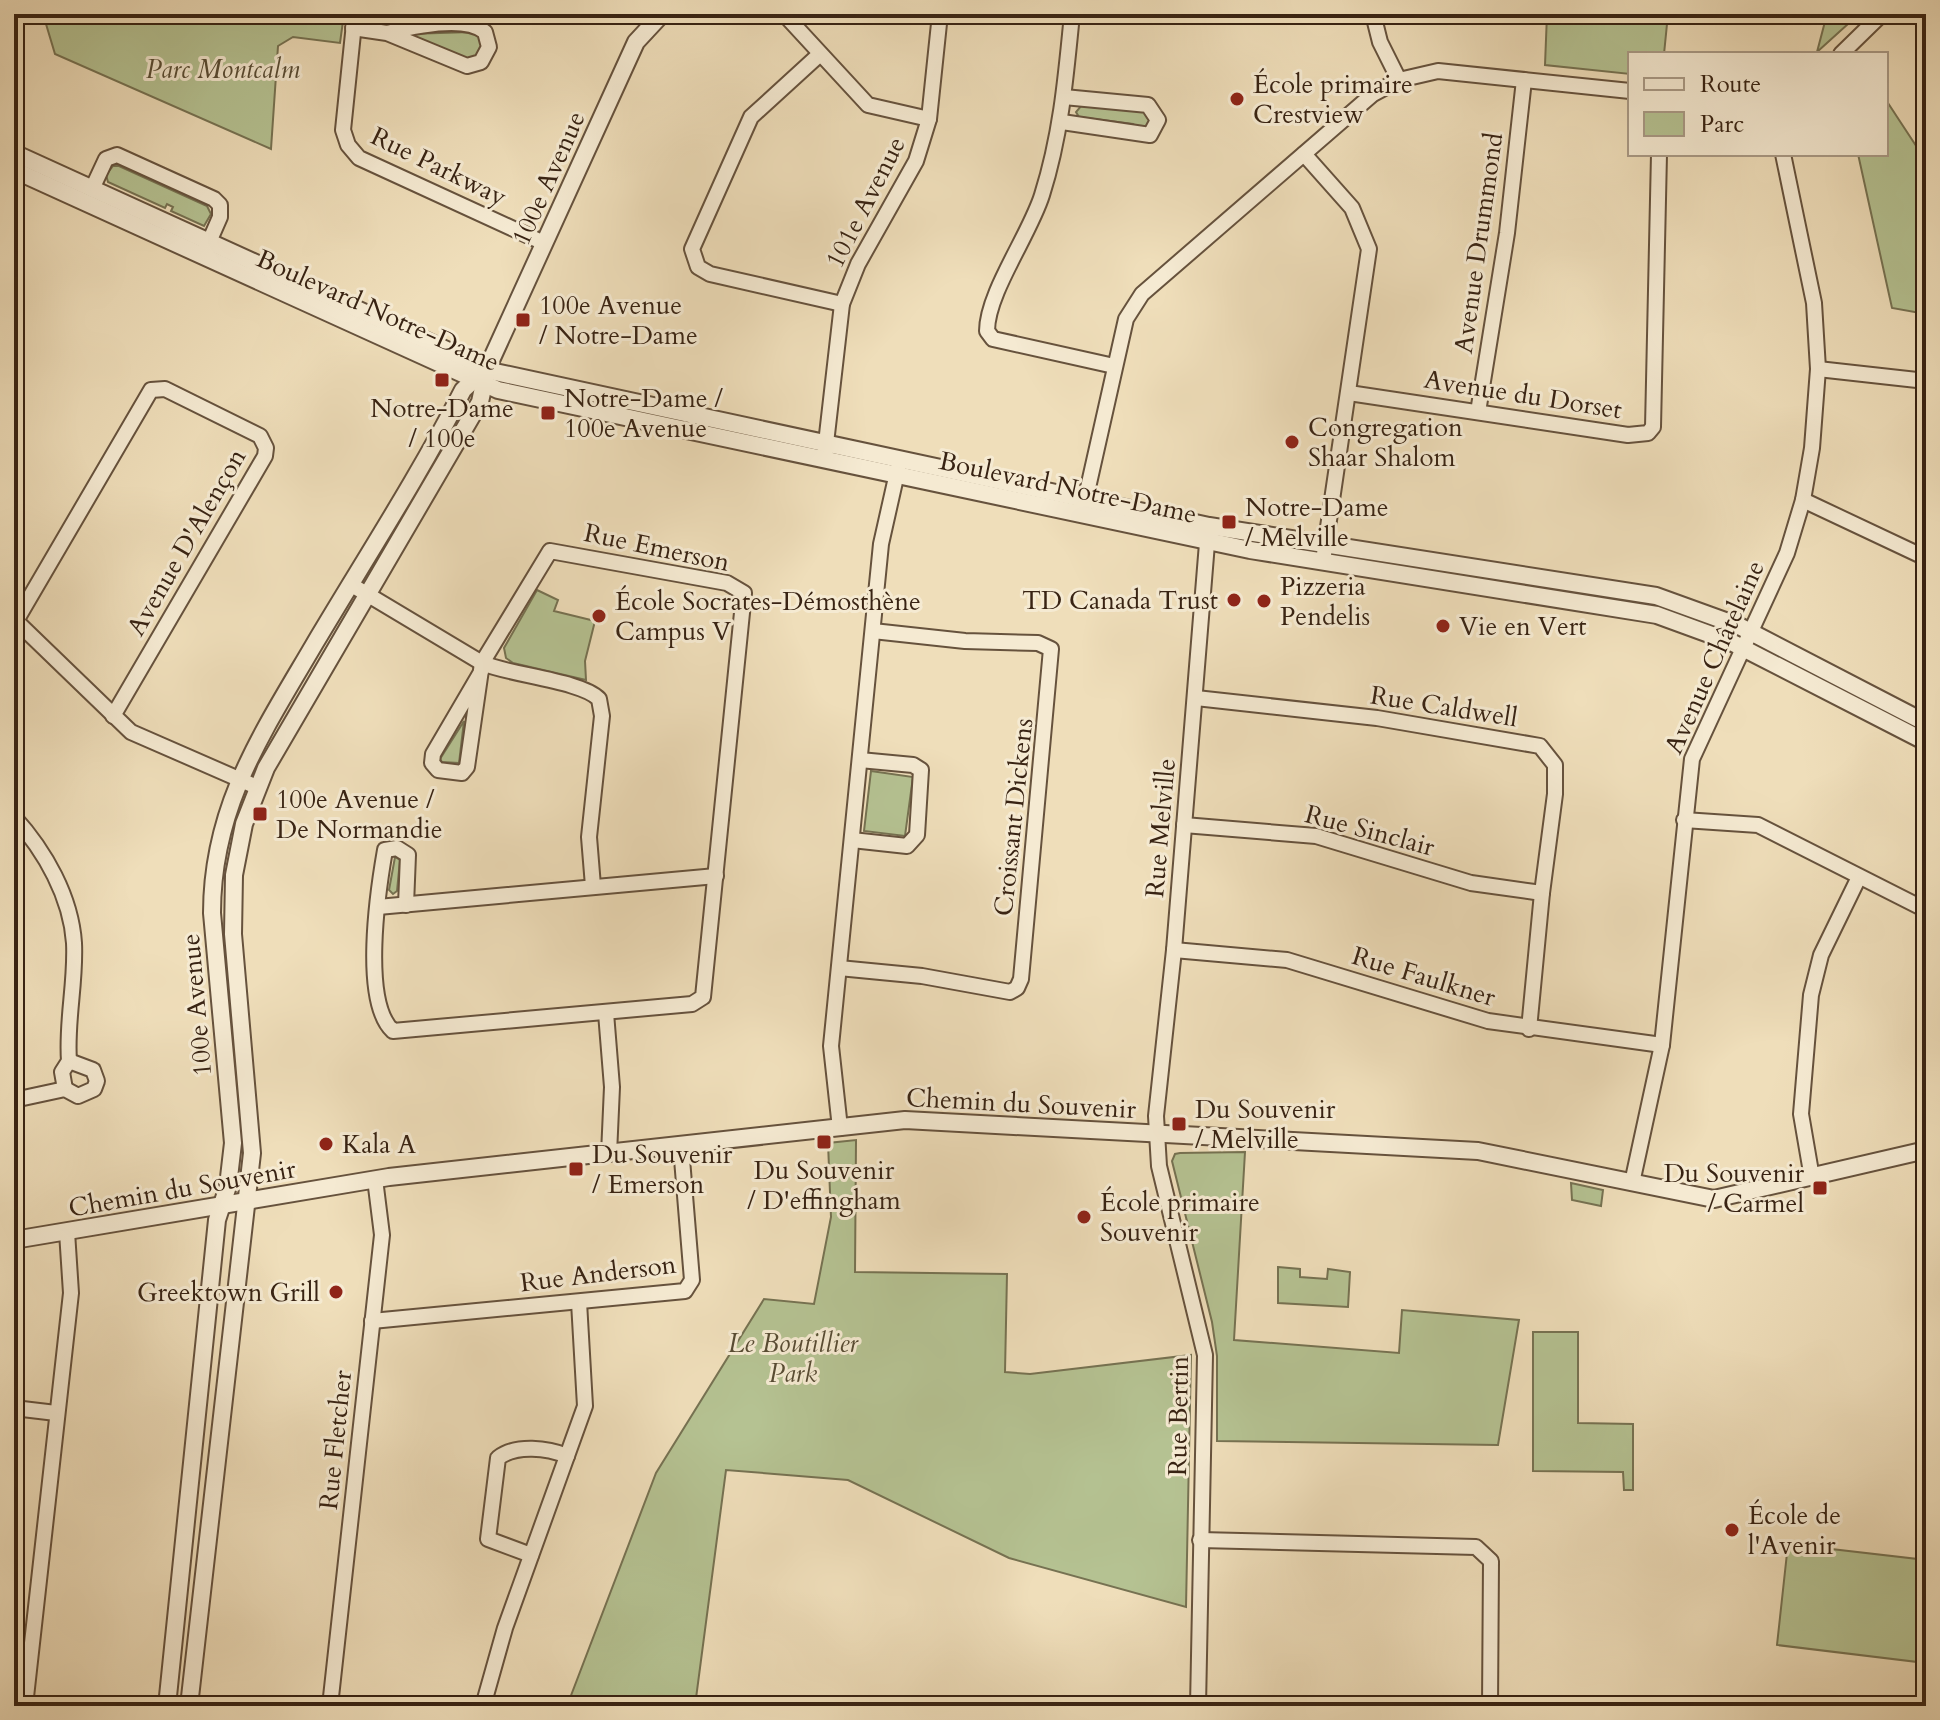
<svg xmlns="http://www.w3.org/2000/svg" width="1940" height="1720" font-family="Cardo,serif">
	<rect width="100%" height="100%" fill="#efdeba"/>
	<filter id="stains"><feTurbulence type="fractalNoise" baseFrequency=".0025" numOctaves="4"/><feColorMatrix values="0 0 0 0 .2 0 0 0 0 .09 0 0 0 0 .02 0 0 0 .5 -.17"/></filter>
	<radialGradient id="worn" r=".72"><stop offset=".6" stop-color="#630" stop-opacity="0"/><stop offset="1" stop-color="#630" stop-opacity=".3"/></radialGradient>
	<!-- green -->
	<g fill="#b5c292" stroke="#767252" stroke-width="2">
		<path d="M43,14H344L340,43L293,37L278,46L271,149L55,54Z"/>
		<path d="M1547,14H1668L1664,54H1630V74L1545,65Z"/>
		<path d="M1827,14H1859L1817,52Z"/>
		<path d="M471,32L479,36L483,46L479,55L465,60L408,34Z"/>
		<path d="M1886,100L1926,161V314L1892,308L1858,154H1886Z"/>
		<path d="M1081,106L1145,112L1151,119L1149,127L1140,129L1133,124L1079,117L1076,112Z"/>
		<path d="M113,166H119L207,206L211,214L204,226L171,211L173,207L167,204L165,208L108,182L106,175Z"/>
		<path d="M537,590L558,600L554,611L595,621L585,661L586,680L513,663L506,658L504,648Z"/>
		<path d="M464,721L459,763L442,762L440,759Z"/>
		<path d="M871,771L913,777L905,836L864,831Z"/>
		<path d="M395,857L400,860L397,891L393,894L389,890Z"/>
		<path d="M856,1140L855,1272L1007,1274L1005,1372L1030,1374L1191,1355L1186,1607L1009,1558L848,1480L726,1470L695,1706H567L656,1473L764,1299L814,1304L831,1217L828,1143Z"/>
		<path d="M1245,1152L1234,1340L1399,1353L1402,1310L1519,1320L1498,1445L1217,1441V1356L1212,1322L1172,1161L1175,1154L1180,1153Z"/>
		<path d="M1571,1183L1603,1190L1601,1206L1572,1200Z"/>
		<path d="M1278,1267L1300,1269V1277L1327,1279L1328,1269L1350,1272L1348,1307L1278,1303Z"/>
		<path d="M1533,1332H1578V1423L1633,1424V1490H1624L1623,1472L1533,1471Z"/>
		<path d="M1788,1544L1926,1560V1663L1777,1645Z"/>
	</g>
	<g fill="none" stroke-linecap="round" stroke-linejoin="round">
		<!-- minor casing -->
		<g stroke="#66523d" stroke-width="18">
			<g id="minor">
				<path d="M355,14L343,130L348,145L359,158L544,243"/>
				<path d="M644,14L652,23"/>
				<path d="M784,14L868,105L929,119"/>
				<path d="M1072,14C1066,76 1061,135 1042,195C1030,234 987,293 987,331L993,339L1114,366"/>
				<path d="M1373,14L1380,42L1399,80"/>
				<path d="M353,28L387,33L467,66L481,62L489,47L485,32C465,15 411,27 387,33"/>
				<path d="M820,54L751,117L692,249L698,267L710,274L842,304"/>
				<path d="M1841,54L1882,14"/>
				<path d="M1062,122L1150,135L1158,120L1148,105L1064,97"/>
				<path d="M1304,154L1352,208L1369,249L1323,561"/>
				<path d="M92,189L106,159L117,155L214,199L220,205V217L206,249"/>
				<path d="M1818,369L1926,381"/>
				<path d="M1349,393L1628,435L1648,433L1653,427L1659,154"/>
				<path d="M1478,412L1507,233L1524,80"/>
				<path d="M825,452L842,304L858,264L916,161L929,119L940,14"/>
				<path d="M1803,500L1926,558"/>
				<path d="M1083,510L1126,319L1142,294L1373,94L1399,80L1438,71L1630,91"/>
				<path d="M350,584L482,663C510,675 582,681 599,699L602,716L589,837L593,886"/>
				<path d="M14,619L131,732L257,787"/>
				<path d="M16,621L151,390L165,389L260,436L266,448L265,456L113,716"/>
				<path d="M1196,698L1377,718L1540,746L1555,765V794L1542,893L1529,1029"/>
				<path d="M14,817C45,851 71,897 74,943C76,983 66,1021 69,1061L62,1072L65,1089"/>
				<path d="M1684,820L1758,825L1926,910"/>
				<path d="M1184,825L1316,836L1471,883L1542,893"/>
				<path d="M852,840L907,846L917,835L921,770L913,765L860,760"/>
				<path d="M406,905L408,855L397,848L385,850C378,890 361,1002 393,1031L692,1004L703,997L744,593L727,583L550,551L482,663L467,767L462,773L438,770L432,763L433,754L481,672"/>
				<path d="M378,907L716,876"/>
				<path d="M1174,950L1287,960L1488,1021L1662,1045"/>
				<path d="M839,968L922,976L1010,992L1017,988L1021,979L1051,649L1038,643L965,641L873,631"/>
				<path d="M606,1013L612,1087L609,1154"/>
				<path d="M14,1100L65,1089L78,1096L94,1089L97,1081L93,1070L69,1061"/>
				<path d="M840,1128L831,1046L881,544L899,464"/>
				<path d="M1812,1178L1801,1114L1811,995L1821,955L1859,877"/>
				<path d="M1632,1183L1662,1045L1692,759L1787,553L1803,500L1812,448L1818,369L1814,303L1783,154"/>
				<path d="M372,1321L685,1291L692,1280L681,1147"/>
				<path d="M14,1408L56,1413"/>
				<path d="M1200,1540L1476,1547L1491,1561L1490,1706"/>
				<path d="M531,1555L488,1539L498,1458C516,1444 548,1448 567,1456"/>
				<path d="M25,1706L71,1293L67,1232"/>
				<path d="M330,1706L382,1235L375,1179"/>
				<path d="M483,1706L505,1628L585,1406L579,1302"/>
				<path d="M1198,1706L1205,1355L1159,1166L1156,1116L1174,950L1208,531"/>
			</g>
		</g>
		<!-- tertiary casing -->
		<g stroke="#66523d" stroke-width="20">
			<g id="tertiary">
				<path d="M14,153L495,372L1209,526L1656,596L1739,626L1926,723"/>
				<path d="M14,170L498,390L1250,550L1657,615L1731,642L1926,742"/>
				<path d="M14,1240L389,1177L905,1120L1478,1151L1714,1199L1926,1150"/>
				<path d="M167,1706L217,1220L228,1186L233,1143L212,913C212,806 263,732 315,643C365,559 419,476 463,390L479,375"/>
				<path d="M189,1706L252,1153L233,934L234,875L244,824L266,768L480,402L487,369L636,42L662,14"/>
			</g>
		</g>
		<!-- minor -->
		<use href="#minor" stroke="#f5ead2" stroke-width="14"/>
		<!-- tertiary -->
		<use href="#tertiary" stroke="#f5ead2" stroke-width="16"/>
	</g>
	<!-- markers -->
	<g fill="#8f2418" stroke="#f5ead2" stroke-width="3">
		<circle cx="1237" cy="99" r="8"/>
		<rect x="515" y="312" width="16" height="16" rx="4"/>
		<rect x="434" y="372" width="16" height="16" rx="4"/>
		<rect x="540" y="405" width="16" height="16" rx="4"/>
		<circle cx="1292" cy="442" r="8"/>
		<rect x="1221" y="514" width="16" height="16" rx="4"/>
		<circle cx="1234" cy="600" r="8"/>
		<circle cx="1264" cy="601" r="8"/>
		<circle cx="599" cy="616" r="8"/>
		<circle cx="1443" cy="626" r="8"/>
		<rect x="252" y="806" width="16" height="16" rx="4"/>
		<rect x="1171" y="1116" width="16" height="16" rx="4"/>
		<rect x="816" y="1134" width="16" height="16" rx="4"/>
		<circle cx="326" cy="1144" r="8"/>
		<rect x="568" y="1161" width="16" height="16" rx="4"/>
		<rect x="1812" y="1180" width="16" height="16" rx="4"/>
		<circle cx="1084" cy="1217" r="8"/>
		<circle cx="336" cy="1292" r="8"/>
		<circle cx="1732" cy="1530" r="8"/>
	</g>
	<g text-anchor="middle" stroke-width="6" stroke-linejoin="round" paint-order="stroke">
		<!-- park labels -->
		<g font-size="26" font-style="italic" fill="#574b33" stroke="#f5ead2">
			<text x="223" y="78">Parc Montcalm</text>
			<text x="793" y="1352">Le Boutillier<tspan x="793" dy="30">Park</tspan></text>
		</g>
		<!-- poi labels -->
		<g font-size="26" fill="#382313" stroke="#f5ead2" text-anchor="start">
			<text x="1253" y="93">École primaire<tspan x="1253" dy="30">Crestview</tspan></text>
			<text x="539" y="314">100e Avenue<tspan x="539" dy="30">/ Notre-Dame</tspan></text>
			<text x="564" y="407">Notre-Dame /<tspan x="564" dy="30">100e Avenue</tspan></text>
			<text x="442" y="417" text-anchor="middle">Notre-Dame<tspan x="442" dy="30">/ 100e</tspan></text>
			<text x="1308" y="436">Congregation<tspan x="1308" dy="30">Shaar Shalom</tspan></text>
			<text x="1245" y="516">Notre-Dame<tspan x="1245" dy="30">/ Melville</tspan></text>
			<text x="1280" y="595">Pizzeria<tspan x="1280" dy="30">Pendelis</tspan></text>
			<text x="1218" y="609" text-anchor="end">TD Canada Trust</text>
			<text x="615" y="610">École Socrates-Démosthène<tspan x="615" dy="30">Campus V</tspan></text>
			<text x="1459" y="635">Vie en Vert</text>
			<text x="276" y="808">100e Avenue /<tspan x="276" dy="30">De Normandie</tspan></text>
			<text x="1195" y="1118">Du Souvenir<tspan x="1195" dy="30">/ Melville</tspan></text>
			<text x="342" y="1153">Kala A</text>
			<text x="592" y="1163">Du Souvenir<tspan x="592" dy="30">/ Emerson</tspan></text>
			<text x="824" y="1179" text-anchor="middle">Du Souvenir<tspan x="824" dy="30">/ D'effingham</tspan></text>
			<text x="1804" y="1182" text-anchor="end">Du Souvenir<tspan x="1804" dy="30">/ Carmel</tspan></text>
			<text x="1100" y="1211">École primaire<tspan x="1100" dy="30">Souvenir</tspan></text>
			<text x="320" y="1301" text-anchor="end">Greektown Grill</text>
			<text x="1748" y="1524">École de<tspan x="1748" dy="30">l'Avenir</tspan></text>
		</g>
		<!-- street labels -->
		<g font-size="26" fill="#382313" stroke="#f5ead2">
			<text transform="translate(439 166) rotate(26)" y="9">Rue Parkway</text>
			<text transform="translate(548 178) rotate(-66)" y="9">100e Avenue</text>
			<text transform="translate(865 202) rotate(-63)" y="9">101e Avenue</text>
			<text transform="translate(1478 243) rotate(-82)" y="9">Avenue Drummond</text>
			<text transform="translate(378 310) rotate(24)" y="9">Boulevard Notre-Dame</text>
			<text transform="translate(1523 394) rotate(9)" y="9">Avenue du Dorset</text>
			<text transform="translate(1068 487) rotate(12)" y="9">Boulevard Notre-Dame</text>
			<text transform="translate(186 542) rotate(-60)" y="9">Avenue D'Alençon</text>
			<text transform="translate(657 547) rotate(12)" y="9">Rue Emerson</text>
			<text transform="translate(1714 657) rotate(-66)" y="9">Avenue Châtelaine</text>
			<text transform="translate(1444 706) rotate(9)" y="9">Rue Caldwell</text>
			<text transform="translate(1013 817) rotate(-84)" y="9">Croissant Dickens</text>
			<text transform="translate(1160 828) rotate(-85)" y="9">Rue Melville</text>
			<text transform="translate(1370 830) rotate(15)" y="9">Rue Sinclair</text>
			<text transform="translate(1424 976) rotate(17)" y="9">Rue Faulkner</text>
			<text transform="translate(196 1005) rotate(-95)" y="9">100e Avenue</text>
			<text transform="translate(1021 1103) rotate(3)" y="9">Chemin du Souvenir</text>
			<text transform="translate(182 1188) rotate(-10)" y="9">Chemin du Souvenir</text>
			<text transform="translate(598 1273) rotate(-7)" y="9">Rue Anderson</text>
			<text transform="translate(1178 1416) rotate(-89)" y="9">Rue Bertin</text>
			<text transform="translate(335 1440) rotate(-84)" y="9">Rue Fletcher</text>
		</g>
	</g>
	<!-- margin -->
	<rect width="1940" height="1720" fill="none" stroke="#efdeba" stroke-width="48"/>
	<rect x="16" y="16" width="1908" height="1688" fill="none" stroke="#382313" stroke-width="4"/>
	<rect x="24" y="24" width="1892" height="1672" fill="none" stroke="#382313" stroke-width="2"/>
	<!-- legend -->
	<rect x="1628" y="52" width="260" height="104" fill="#f5ead2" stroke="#a99a86" stroke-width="2"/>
	<rect x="1644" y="78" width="40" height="12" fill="#f5ead2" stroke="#a99a86" stroke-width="2"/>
	<text x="1700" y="92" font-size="24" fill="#382313">Route</text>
	<rect x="1644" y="112" width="40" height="24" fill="#b5c292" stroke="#a99a86" stroke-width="2"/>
	<text x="1700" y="132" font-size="24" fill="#382313">Parc</text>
	<rect width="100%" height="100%" filter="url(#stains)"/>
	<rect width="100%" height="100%" fill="url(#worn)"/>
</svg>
